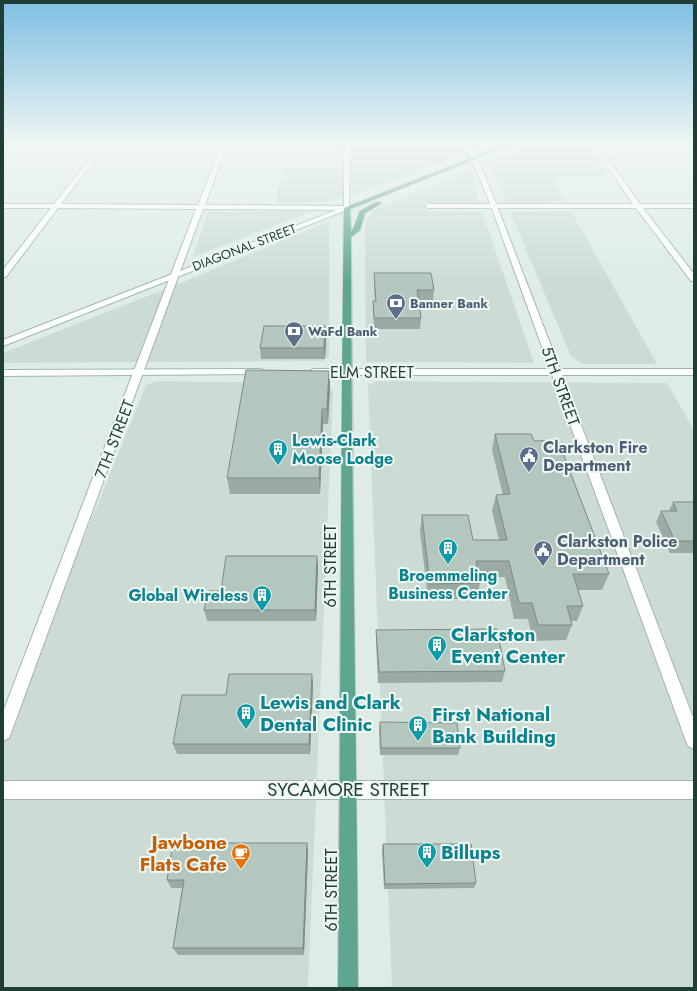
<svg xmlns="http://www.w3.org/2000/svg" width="697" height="991" font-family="Jost,sans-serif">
	<rect width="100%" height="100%" fill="#deece5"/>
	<!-- built -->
	<g fill="#ccdcd4">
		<path d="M347,145H485L361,192L324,202L275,203L283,169H347Z"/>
		<path d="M532,145H584L608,178H553L565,201L506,202L489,162Z"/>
		<path d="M470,170L479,203H424L425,211L482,212L534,363L366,362L365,223L374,210Z"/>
		<path d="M313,211L193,257L208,212Z"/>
		<path d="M571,211L657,364H582L571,356L510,212Z"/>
		<path d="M329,221V357L323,361L3,363V353L186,281Z"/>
		<path d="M156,381L321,383L333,390L308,988H3V737L146,385Z"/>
		<path d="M376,381L667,383L694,430V988H392L368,385Z"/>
	</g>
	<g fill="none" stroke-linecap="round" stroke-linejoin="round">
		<!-- minor casing -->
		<g stroke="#a1b4ac" stroke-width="2">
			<g id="minor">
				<path d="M100,145H106L61,204L198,205L221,145H227L205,205L347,206L350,208L347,210L203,209L11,733L9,738L3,741V712L196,209L58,208L6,277H3V270L51,208H3V204H54Z"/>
				<path d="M592,145H598L640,204H694V208H643L694,274V281H691L636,208H428L425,206L428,204H633Z"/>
				<rect x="3" y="781" width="691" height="18"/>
			</g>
		</g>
		<!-- tertiary casing -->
		<g stroke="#a1b4ac" stroke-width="2">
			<path id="tertiary" d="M466,145H472L497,206L560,369H694V375H562L694,720V749L688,746L686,741L552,375H346L341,372L346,369H550L491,206Z"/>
		</g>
		<!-- secondary casing -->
		<g stroke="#9cb9ae" stroke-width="2">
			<g id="secondary">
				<path d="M344,145H350L349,209L3,346V340L344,207Z"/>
				<path d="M261,369L266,372L264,374L3,376V370Z"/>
				<path d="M313,369H346L351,372L346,375L310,374L308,372Z"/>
			</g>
		</g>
		<!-- primary casing -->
		<g stroke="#c0c9c6" stroke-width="2">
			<path id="primary" d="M504,145H511L350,209L351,232L354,227L360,211L377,202L382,203L365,213L360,230L351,237C351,487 357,738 358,988H338C341,728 340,468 344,208Z"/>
		</g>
		<!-- minor -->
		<use href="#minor" fill="#fff" fill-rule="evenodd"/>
		<!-- tertiary -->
		<use href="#tertiary" fill="#fff" fill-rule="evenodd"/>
		<!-- secondary -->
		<use href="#secondary" fill="#fff" fill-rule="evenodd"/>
		<!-- primary -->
		<use href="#primary" fill="#5ea692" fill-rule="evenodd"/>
	</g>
	<!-- wall -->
	<g fill="#9aaba3">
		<path d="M384,145H395V147Z"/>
		<path d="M374,273L434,290L433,300H419L421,318L420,329H374L373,312V301H375L374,284Z"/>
		<path d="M326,337L325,359H261L260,348Z"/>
		<path d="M329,371L330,385L328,424H323L320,494H230L227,478Z"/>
		<path d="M495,434L534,441L609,574L602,590H578L583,606L577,621H571L572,625L566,640L533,641L528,619H514L505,577H479L480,583L477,599H428L420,531L422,515L473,540H499L492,511L496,495H503L492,450Z"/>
		<path d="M673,502H694V553H670L656,522L661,511H669Z"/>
		<path d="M317,556L318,568L316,621H207L204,610L221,591Z"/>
		<path d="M376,630L505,671L502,682L378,683L376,641Z"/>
		<path d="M313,684L310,754H177L173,744L226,695Z"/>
		<path d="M380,722L460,748L458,755H380L379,730Z"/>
		<path d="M307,843L308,852L304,955H178L173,948L182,888H171L167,880Z"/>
		<path d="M383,844L476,883L474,888L384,889L382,850Z"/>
	</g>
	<!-- shaded-wall -->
	<g fill="#7d8b85">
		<path d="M325,326L326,337L325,359L324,348Z"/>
		<path d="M329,371L330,385L328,424L327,409Z"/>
		<path d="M322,409L323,424L320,494L319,478Z"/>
		<path d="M317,556L318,568L316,621L315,610Z"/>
		<path d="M312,674L313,684L310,754L309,744Z"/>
		<path d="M307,843L308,852L304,955L303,948Z"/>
	</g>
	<!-- building -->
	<g fill="#b3c7be" stroke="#7d8b85">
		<path d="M374,273H431L434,290H417L421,318H374L373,301H376Z"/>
		<path d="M264,326H325L324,348H260Z"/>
		<path d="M246,370L329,371L327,409H322L319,478H227Z"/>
		<path d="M495,434H531L534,441L558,440L609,574H573L583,606H567L572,625H538L532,603H519L509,561H476L480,583L430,584L422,515H468L473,540H507L496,495L510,494Z"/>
		<path d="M673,502H694V541H675L661,511H677Z"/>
		<path d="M226,556H317L315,610H204L208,591H221Z"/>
		<path d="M497,629L505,671L379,672L376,630Z"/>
		<path d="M229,674H312L309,744H173L182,695H226Z"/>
		<path d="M380,722L457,723L460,748H381Z"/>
		<path d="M173,843H307L303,948H173L184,880H167Z"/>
		<path d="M383,844H471L476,883L385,884Z"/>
	</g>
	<!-- sky -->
	<linearGradient id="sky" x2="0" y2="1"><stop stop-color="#7ebee2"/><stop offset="0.51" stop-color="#f0f6f3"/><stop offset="1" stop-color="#f0f6f3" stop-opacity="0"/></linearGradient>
	<rect width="697" height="283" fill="url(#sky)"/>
	<!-- icons -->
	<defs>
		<g id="bank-pin" transform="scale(1)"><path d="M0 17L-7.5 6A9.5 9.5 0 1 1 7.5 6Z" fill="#5c6f8a" stroke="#eff8f3"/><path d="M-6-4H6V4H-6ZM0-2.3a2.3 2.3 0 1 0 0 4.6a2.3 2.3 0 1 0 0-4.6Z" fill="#fff"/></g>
		<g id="building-pin" transform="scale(1)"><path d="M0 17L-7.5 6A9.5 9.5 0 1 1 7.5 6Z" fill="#0f9aa8" stroke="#eff8f3"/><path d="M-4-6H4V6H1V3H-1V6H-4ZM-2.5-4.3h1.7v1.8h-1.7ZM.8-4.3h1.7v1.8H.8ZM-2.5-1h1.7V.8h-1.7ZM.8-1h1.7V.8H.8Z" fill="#fff"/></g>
		<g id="civic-pin" transform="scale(1)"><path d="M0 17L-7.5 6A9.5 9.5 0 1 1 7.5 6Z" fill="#5c6f8a" stroke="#eff8f3"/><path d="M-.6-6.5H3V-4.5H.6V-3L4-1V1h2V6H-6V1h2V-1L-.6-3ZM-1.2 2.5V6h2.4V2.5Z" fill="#fff"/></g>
		<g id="cafe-pin" transform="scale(1)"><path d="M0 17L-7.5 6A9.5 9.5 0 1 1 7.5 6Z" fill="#e8710a" stroke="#eff8f3"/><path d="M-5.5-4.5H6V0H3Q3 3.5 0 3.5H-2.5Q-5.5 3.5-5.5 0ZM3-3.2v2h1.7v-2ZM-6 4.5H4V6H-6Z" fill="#fff"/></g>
	</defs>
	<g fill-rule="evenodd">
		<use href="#bank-pin" x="396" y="303"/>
		<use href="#bank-pin" x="294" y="331"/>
		<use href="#building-pin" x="278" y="449"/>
		<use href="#civic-pin" x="529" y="456"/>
		<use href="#building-pin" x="448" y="548"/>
		<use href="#civic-pin" x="543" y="550"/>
		<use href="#building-pin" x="262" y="595"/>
		<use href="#building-pin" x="437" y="645"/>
		<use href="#building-pin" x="246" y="713"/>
		<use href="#building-pin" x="418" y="725"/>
		<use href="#building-pin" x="427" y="852"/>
		<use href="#cafe-pin" x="241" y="853"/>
	</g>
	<g text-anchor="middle" stroke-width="4" stroke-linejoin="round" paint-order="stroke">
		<!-- far-street labels -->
		<g font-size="13" fill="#1e3d34" stroke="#eff8f3">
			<text transform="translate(244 247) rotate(-21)" y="5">DIAGONAL STREET</text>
		</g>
		<!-- far-service labels -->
		<g font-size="13" font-weight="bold" fill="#4e5e75" stroke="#eff8f3" text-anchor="start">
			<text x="410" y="308">Banner Bank</text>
			<text x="308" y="336">WaFd Bank</text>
		</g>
		<!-- street labels -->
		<g font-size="16" fill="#1e3d34" stroke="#eff8f3">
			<text x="372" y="378">ELM STREET</text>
			<text transform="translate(561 386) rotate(70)" y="6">5TH STREET</text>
			<text transform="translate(114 439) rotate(-69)" y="6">7TH STREET</text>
			<text transform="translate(330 566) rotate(-90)" y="6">6TH STREET</text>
			<text transform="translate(331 890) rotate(-90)" y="6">6TH STREET</text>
		</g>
		<!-- culture labels -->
		<g font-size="16" font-weight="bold" fill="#0d838f" stroke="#eff8f3" text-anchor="start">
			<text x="292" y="446">Lewis-Clark<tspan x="292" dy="18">Moose Lodge</tspan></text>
			<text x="448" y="581" text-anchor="middle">Broemmeling<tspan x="448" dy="18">Business Center</tspan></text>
			<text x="248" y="601" text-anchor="end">Global Wireless</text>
		</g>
		<!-- service labels -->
		<g font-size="16" font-weight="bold" fill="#4e5e75" stroke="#eff8f3" text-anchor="start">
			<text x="543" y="453">Clarkston Fire<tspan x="543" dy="18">Department</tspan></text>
			<text x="557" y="547">Clarkston Police<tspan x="557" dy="18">Department</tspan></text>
		</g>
		<!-- near-culture labels -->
		<g font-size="19" font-weight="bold" fill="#0d838f" stroke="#eff8f3" text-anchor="start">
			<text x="451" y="641">Clarkston<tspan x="451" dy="22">Event Center</tspan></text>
			<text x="260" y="709">Lewis and Clark<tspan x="260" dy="22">Dental Clinic</tspan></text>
			<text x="432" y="721">First National<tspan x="432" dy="22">Bank Building</tspan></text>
			<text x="441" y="859">Billups</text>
		</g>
		<!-- near-street labels -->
		<g font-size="19" fill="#1e3d34" stroke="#eff8f3">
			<text x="348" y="796">SYCAMORE STREET</text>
		</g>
		<!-- near-food labels -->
		<g font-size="19" font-weight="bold" fill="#c56008" stroke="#eff8f3" text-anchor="end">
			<text x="227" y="849">Jawbone<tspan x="227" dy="22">Flats Cafe</tspan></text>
		</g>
	</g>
	<!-- border -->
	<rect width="697" height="991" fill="none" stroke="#1e3d34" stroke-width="8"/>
</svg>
